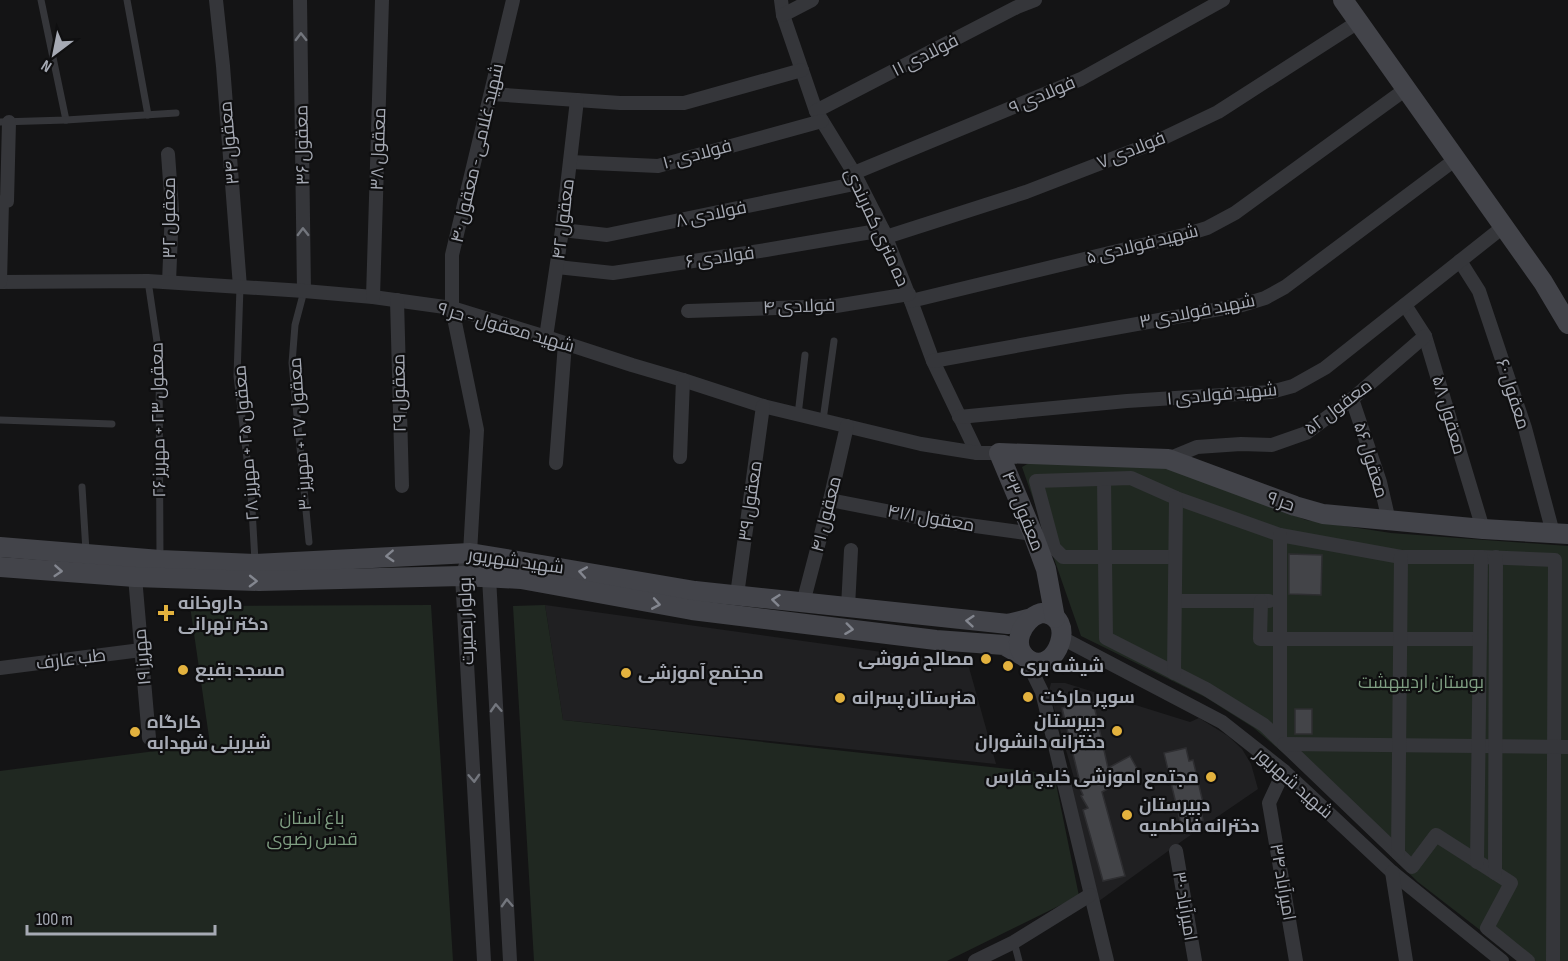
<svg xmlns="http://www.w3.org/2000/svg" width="1568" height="961" font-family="'Sofia Sans Condensed',Cairo,sans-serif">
	<rect width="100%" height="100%" fill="#141415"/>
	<!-- built -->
	<g fill="#202022">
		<path d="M545,605L968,664L996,764L563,720Z"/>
		<path d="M1051,683H1065L1190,722L1199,718L1228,736L1242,749L1251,764L1258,789L1182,841L1099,901L1071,788L1076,785L1049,691Z"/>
	</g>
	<!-- green -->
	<g fill="#202821">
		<path d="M1031,462L1169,468L1306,520L1391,533L1568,546V961H1520L1418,882L1297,765L1254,728L1205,697L1081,636L1022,467Z"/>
		<path d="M431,605L453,961H0V771L210,744L190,606Z"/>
		<path d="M545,605L563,720L1054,774L1079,896L947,961H534L513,606Z"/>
	</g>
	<!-- building -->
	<g fill="#434448" stroke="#2e2e31" stroke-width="1.5">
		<path d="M1289,554L1322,555L1321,595L1289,594Z"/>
		<path d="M1093,701L1108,768L1130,756L1139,772L1102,792L1125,876L1103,881L1083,810L1088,808L1081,796L1083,795L1078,784L1080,783L1062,708Z"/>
		<rect x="1295" y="709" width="17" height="25"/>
		<path d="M1186,748L1189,761L1193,760L1204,807L1200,808L1203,820L1181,825L1164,753Z"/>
	</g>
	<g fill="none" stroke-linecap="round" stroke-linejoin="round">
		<!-- lane -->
		<g stroke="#35363a" stroke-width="7">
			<path d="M41,0L66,120"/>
			<path d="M127,0L148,115"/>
			<path d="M0,122L66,120L176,113"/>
			<path d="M148,281L159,355L160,559"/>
			<path d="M240,287L237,376L251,492L255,561"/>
			<path d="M304,291L295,325L292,363L309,542"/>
			<path d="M798,415L805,355"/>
			<path d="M0,420L112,424"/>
			<path d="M823,420L834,341"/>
			<path d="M82,487L86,551"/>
			<path d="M1014,942L1019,961"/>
		</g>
		<!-- street -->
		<g stroke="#35363a" stroke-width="14">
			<path d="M216,0L223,66L240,287"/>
			<path d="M300,0L304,291"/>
			<path d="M781,0L783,15L816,111L854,173L883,230L911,301L933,361L977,453"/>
			<path d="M783,15L812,0"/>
			<path d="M491,94L620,103H684L802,70"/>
			<path d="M816,111L1017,7L1035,0"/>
			<path d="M168,154L172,209L169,282"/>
			<path d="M570,162L658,166L822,121"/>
			<path d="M854,173L1081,79L1223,0"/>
			<path d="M562,230L607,235L859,183"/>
			<path d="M886,237L1026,192L1153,143L1218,112L1358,22"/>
			<path d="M1460,261L1479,291L1525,428L1553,533"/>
			<path d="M557,267L613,273L766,250L883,230"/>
			<path d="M0,282L148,281L304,291L373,297L452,308L546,337L632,365L683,380L763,406L921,444L977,453H999"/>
			<path d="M0,282L2,202L7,201L9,122"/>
			<path d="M373,297L382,0"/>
			<path d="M397,300L402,486"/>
			<path d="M911,301L1184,235L1207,228L1235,213L1406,89"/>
			<path d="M1405,305L1425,336L1483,529"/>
			<path d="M688,311L836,306L909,294"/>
			<path d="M546,337L562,230L577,100"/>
			<path d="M933,361L1242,305L1265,298L1285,287L1456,159"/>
			<path d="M1352,399L1380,482L1389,521"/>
			<path d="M959,417L1127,401L1271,392L1293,386L1325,368L1503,227"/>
			<path d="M680,457L683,380"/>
			<path d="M1168,459L1197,447L1241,444L1272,445L1306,433L1352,399L1425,336"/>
			<path d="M556,463L565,343"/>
			<path d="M1104,479L1106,638L1206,689L1264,725L1412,867L1436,835L1511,883L1487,928L1528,961"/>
			<path d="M830,500L932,520L1033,534"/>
			<path d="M470,553L489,577L510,961"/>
			<path d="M1175,557H1063L1054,548L1036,481L1131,478L1176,498L1280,535L1401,557H1481L1555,560L1553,961"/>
			<path d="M135,577L149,738"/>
			<path d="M737,595L763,406"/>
			<path d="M1175,601H1269"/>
			<path d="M1261,601L1260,639H1480"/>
			<path d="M803,603L830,500L847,426"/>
			<path d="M848,607L851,550"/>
			<path d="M1062,638L1222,722L1284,771L1392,872L1502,961"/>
			<path d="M1025,657L1042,692L1107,961"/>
			<path d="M0,668L141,650"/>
			<path d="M1174,673L1176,498"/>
			<path d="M1280,740V535"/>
			<path d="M1284,744L1568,747"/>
			<path d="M1284,771L1269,803L1296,961"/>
			<path d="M1176,851L1195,961"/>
			<path d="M1398,853L1401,557"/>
			<path d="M1477,862L1481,557"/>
			<path d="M1392,872L1406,961"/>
			<path d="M1495,873L1496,557"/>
			<path d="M484,961L462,576L470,553L477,430L452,308V255L513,0"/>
			<path d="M975,961L1014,942L1090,895"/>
		</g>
		<!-- secondary -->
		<g stroke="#43444a" stroke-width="20">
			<path d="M1343,0L1543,282L1568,324"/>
			<path d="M0,547L160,560L255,564L470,553L695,591L1008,624L1028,619"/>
			<path d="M0,567L135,577L259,581L462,576L521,579L692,610L936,640L1004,645L1025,657"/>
			<path d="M1041,613C1080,614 1056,677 1029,660C1009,647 1022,619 1041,613Z"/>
			<path d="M1055,618L1046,569L1033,534L999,453L1168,459L1295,506L1323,514L1483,529L1568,534"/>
		</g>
	</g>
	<!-- one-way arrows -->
	<defs><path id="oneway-chevron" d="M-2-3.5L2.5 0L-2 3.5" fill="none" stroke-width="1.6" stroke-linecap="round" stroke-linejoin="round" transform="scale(1.5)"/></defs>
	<g stroke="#73767d">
		<use href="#oneway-chevron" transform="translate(301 37) rotate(-91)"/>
		<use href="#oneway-chevron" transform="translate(303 232) rotate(-91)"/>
		<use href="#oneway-chevron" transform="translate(496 708) rotate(-93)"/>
		<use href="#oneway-chevron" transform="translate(474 778) rotate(87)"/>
		<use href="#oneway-chevron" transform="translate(507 903) rotate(-93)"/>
	</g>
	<g stroke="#83868f">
		<use href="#oneway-chevron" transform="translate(390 556) rotate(177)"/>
		<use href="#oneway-chevron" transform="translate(58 571) rotate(4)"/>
		<use href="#oneway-chevron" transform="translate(583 572) rotate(-170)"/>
		<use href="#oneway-chevron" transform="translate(253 581) rotate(1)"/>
		<use href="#oneway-chevron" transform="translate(776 600) rotate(-174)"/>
		<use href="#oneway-chevron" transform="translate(656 604) rotate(10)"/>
		<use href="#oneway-chevron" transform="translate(970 621) rotate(-175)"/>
		<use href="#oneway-chevron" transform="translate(849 629) rotate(7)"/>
	</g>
	<!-- markers -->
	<g fill="#e3b23e" stroke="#0f0f10" stroke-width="2">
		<path d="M163 604h6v6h6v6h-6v6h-6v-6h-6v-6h6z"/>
		<circle cx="986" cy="659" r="6"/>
		<circle cx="1008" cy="666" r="6"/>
		<circle cx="183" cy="670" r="6"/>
		<circle cx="626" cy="673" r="6"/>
		<circle cx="1028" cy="697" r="6"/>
		<circle cx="840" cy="698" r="6"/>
		<circle cx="1117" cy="731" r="6"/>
		<circle cx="135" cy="732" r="6"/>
		<circle cx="1211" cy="777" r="6"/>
		<circle cx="1127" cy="815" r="6"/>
	</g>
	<g text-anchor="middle" stroke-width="4.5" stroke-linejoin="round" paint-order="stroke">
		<!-- street labels -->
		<g font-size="18" fill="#a6aab4" stroke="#0f0f10">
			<text transform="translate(925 55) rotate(-27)" y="6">فولادی ۱۱</text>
			<text transform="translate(1042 95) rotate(-23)" y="6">فولادی ۹</text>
			<text transform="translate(229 143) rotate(-95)" y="6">معقول ۳۴</text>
			<text transform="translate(302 145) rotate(-91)" y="6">معقول ۳۶</text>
			<text transform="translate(378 149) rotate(-88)" y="6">معقول ۳۸</text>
			<text transform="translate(1131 150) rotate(-22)" y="6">فولادی ۷</text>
			<text transform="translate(477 153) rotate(-77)" y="6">شهید غلامی - معقول ۴۰</text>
			<text transform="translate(697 154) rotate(-15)" y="6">فولادی ۱۰</text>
			<text transform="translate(711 214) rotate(-12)" y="6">فولادی ۸</text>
			<text transform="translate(169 218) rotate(-90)" y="6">معقول ۳۲</text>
			<text transform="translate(563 219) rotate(-83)" y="6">معقول ۴۲</text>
			<text transform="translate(877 227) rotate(65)" y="6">ده متری کمربندی</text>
			<text transform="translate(1142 244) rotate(-14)" y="6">شهید فولادی ۵</text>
			<text transform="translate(720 257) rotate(-8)" y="6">فولادی ۶</text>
			<text transform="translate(799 306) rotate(-2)" y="6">فولادی ۴</text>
			<text transform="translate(1197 311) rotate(-11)" y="6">شهید فولادی ۳</text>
			<text transform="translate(506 327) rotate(16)" y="6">شهید معقول - حر ۹</text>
			<text transform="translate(399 393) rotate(-91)" y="6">معقول ۲۹</text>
			<text transform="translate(1222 394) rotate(-5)" y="6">شهید فولادی ۱</text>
			<text transform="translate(1513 394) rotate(72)" y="6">معقول ۶۰</text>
			<text transform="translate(1338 407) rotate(-37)" y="6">معقول ۵۲</text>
			<text transform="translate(1449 415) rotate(74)" y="6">معقول ۵۸</text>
			<text transform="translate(158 420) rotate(-91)" y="6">معقول ۲۳ + مهریز ۲۶</text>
			<text transform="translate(300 434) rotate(-94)" y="6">معقول ۲۷ + مهریز ۳۰</text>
			<text transform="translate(246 443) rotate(-95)" y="6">معقول ۲۵ + مهریز ۲۸</text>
			<text transform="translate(1371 460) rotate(73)" y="6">معقول ۵۶</text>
			<text transform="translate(750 501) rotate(-82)" y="6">معقول ۳۹</text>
			<text transform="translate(1281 501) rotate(19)" y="6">حر ۹</text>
			<text transform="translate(1023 511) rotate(68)" y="6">معقول ۴۳</text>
			<text transform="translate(826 514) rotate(-76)" y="6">معقول ۴۱</text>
			<text transform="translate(931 518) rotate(10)" y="6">معقول ۴۱/۱</text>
			<text transform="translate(516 561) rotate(8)" y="6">شهید شهریور</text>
			<text transform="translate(466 621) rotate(-92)" y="6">بولوار بصیرت</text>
			<text transform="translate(142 657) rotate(-95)" y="6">مهریز ۱۹</text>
			<text transform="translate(71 659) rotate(-7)" y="6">طب عارف</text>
			<text transform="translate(1294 783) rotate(41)" y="6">شهید شهریور</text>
			<text transform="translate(1283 882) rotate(80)" y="6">امیرآباد ۳۴</text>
			<text transform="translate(1185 906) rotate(80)" y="6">امیرآباد ۳۰</text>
		</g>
		<!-- poi labels -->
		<g font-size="18" font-weight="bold" fill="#a6aab4" stroke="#0f0f10" text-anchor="start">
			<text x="178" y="609">داروخانه<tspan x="178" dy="21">دکتر تهرانی</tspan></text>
			<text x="974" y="665" text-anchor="end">مصالح فروشی</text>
			<text x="1020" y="672">شیشه بری</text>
			<text x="195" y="676">مسجد بقیع</text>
			<text x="638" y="679">مجتمع آموزشی</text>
			<text x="1040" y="703">سوپر مارکت</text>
			<text x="852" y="704">هنرستان پسرانه</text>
			<text x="1105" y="727" text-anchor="end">دبیرستان<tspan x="1105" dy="21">دخترانه دانشوران</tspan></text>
			<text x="147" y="728">کارگاه<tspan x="147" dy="21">شیرینی شهدابه</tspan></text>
			<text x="1199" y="783" text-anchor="end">مجتمع اموزشی خلیج فارس</text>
			<text x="1139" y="811">دبیرستان<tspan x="1139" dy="21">دخترانه فاطمیه</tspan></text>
		</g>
		<!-- park labels -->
		<g font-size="18" fill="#7f9e82" stroke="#0f0f10">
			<text x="1421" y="688">بوستان اردیبهشت</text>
			<text x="312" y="824">باغ آستان<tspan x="312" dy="21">قدس رضوی</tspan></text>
		</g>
	</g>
	<!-- north arrow -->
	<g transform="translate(54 54) rotate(212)" stroke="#0f0f10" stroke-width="4.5" paint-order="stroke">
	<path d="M0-4.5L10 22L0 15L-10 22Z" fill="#a6aab4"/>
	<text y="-9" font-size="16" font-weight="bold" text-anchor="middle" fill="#a6aab4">N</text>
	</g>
	<!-- scale -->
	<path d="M27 925v9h188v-9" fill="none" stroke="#a6aab4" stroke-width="3"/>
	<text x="36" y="925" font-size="18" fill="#a6aab4" stroke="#0f0f10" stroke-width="4.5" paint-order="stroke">100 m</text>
</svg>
